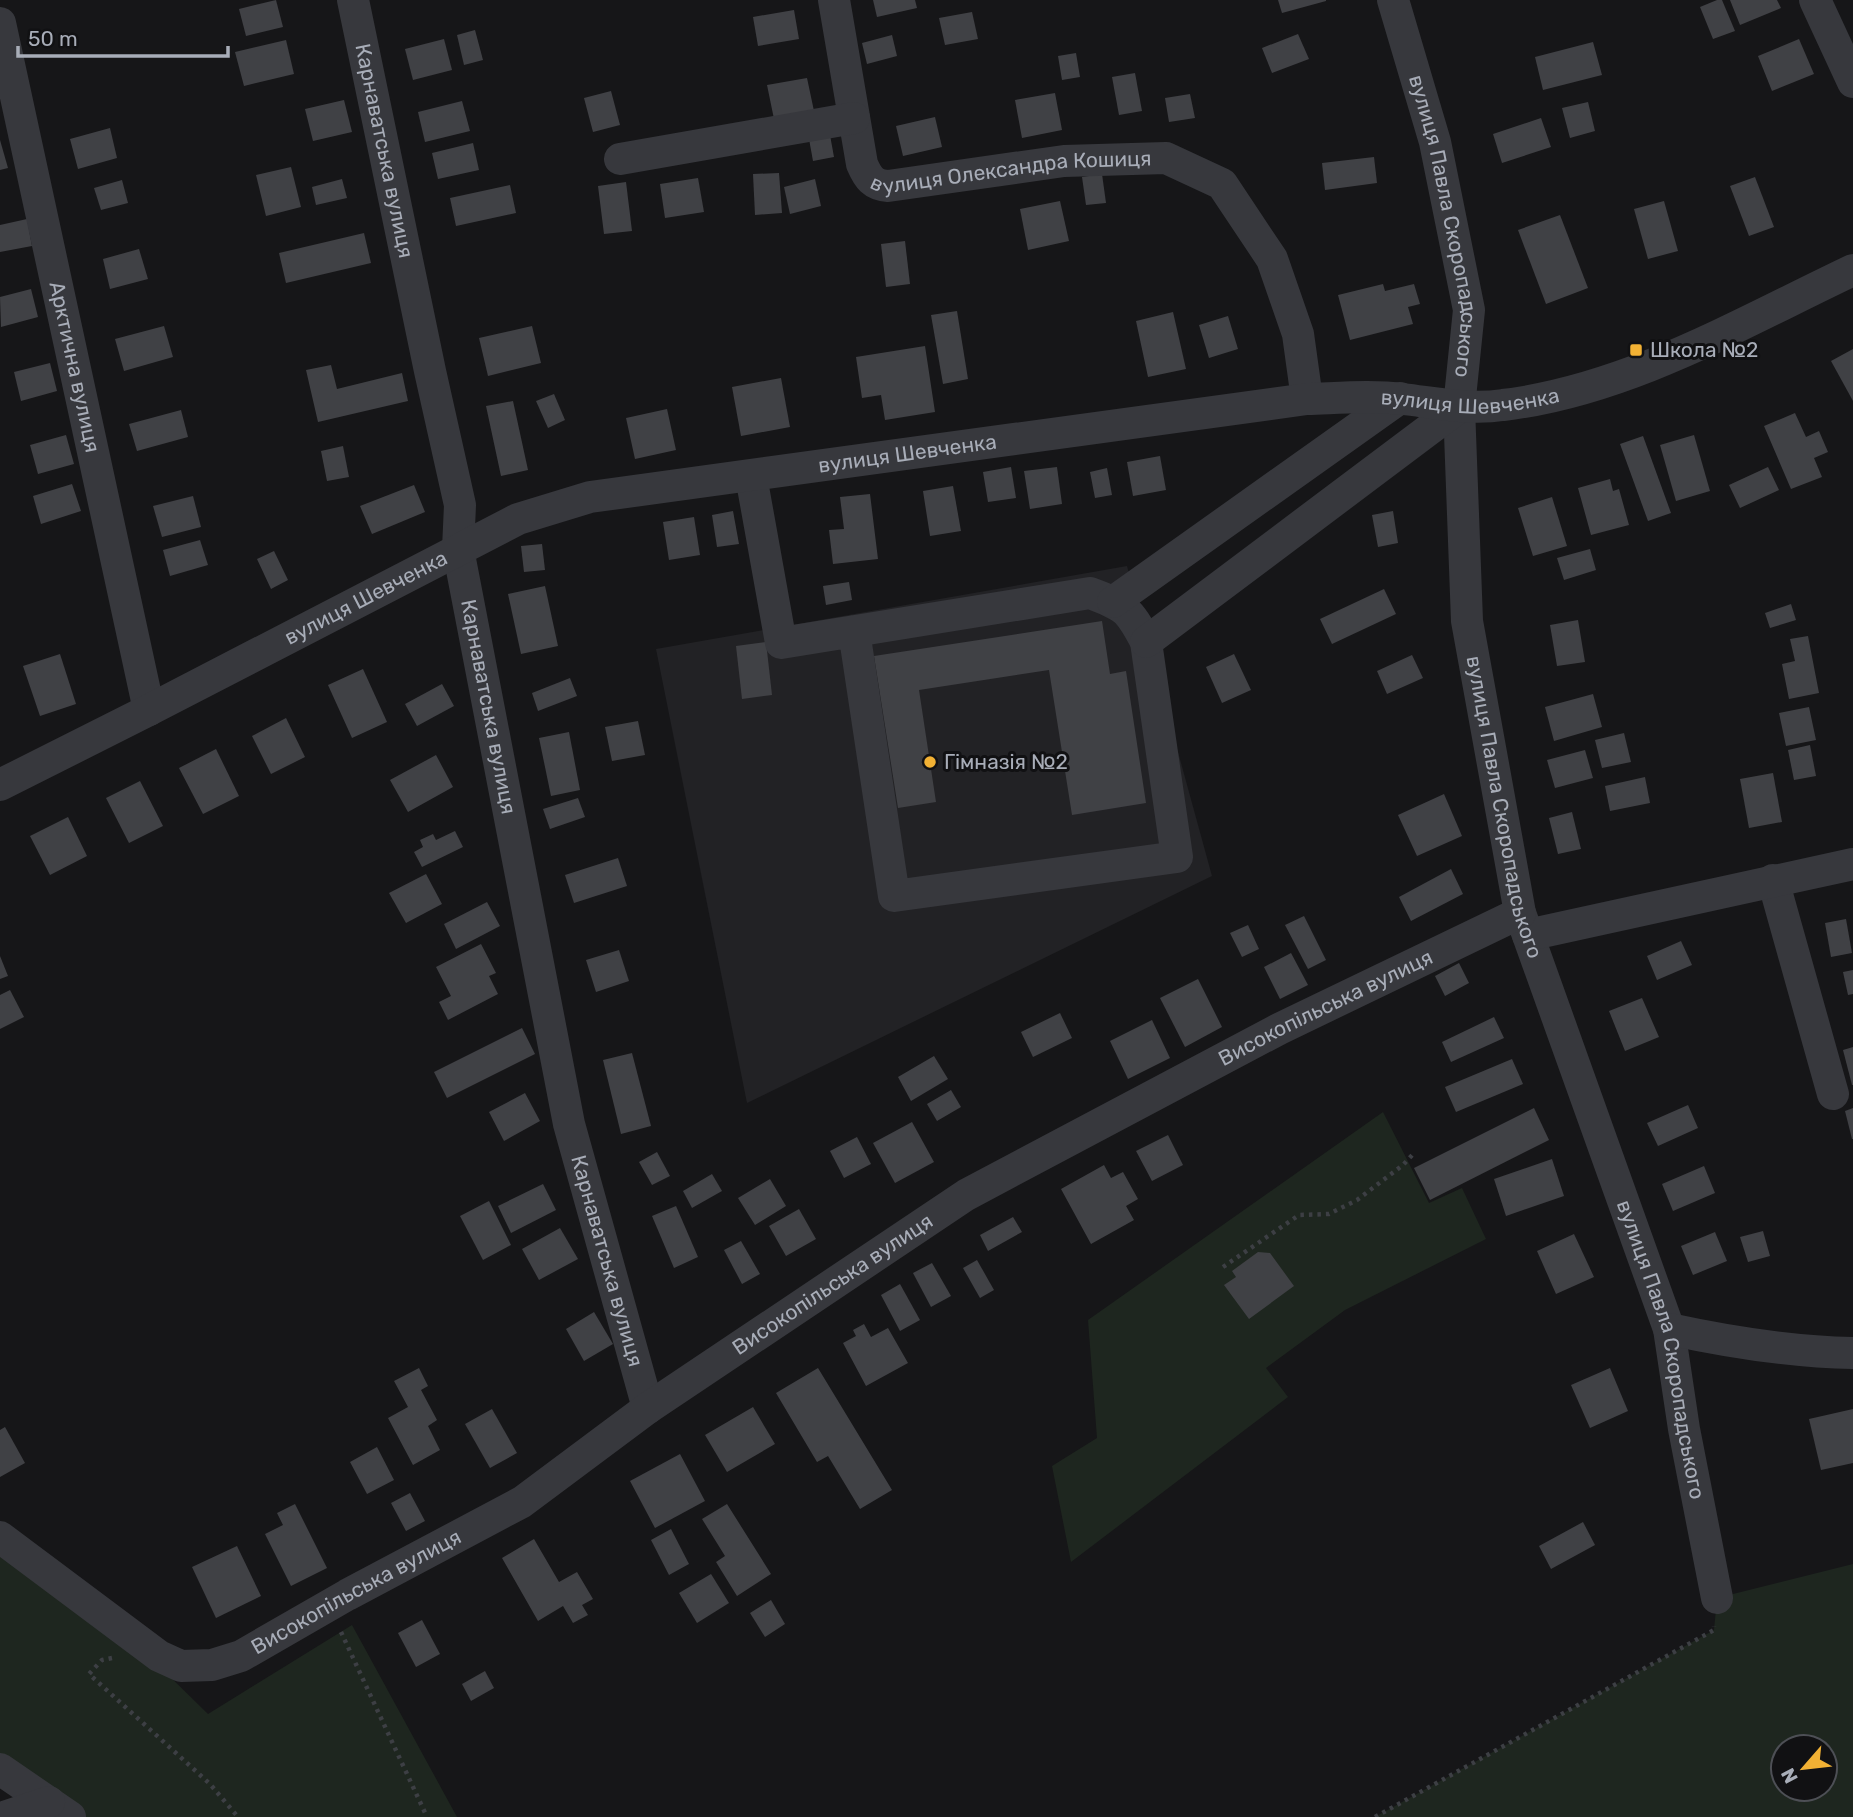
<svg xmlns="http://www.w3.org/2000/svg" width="1853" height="1817" font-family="Rubik,sans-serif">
	<rect width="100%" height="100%" fill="#161618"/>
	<!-- built -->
	<path fill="#222225" d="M1127,566L1212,876L747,1103L656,649Z"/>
	<!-- green -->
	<g fill="#1e261f" fill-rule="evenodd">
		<path d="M1383,1112L1429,1203L1462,1188L1486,1239L1345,1310L1266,1368L1288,1397L1071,1562L1052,1466L1097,1438L1088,1320Z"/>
		<path d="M0,1552L156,1663L208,1714L352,1625L457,1817H70L0,1769Z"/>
		<path d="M1853,1564V1817H1375L1714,1630L1717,1598ZM1783,1747H1825V1789H1783Z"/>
	</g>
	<!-- building -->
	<g fill="#404145">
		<path d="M276,0L283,27L246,36L239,9Z"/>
		<path d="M873,0H915L917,8L877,17Z"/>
		<path d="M1278,0H1326V1L1282,13Z"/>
		<path d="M1717,0H1722L1735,31L1713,39L1700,7Z"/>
		<path d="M1730,0H1777L1781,8L1740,25Z"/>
		<path d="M794,10L799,39L758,46L753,17Z"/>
		<path d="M972,12L978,39L945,45L939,18Z"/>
		<path d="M475,30L483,60L464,65L457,35Z"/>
		<path d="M1298,34L1309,59L1272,73L1262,48Z"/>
		<path d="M892,35L897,56L867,64L862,43Z"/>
		<path d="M444,39L452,70L413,80L405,49Z"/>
		<path d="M1799,39L1814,74L1772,91L1758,56Z"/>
		<path d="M286,40L294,74L244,86L235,52Z"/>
		<path d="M1593,42L1602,75L1543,90L1535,57Z"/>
		<path d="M1076,53L1080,77L1062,80L1058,56Z"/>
		<path d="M1135,73L1142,111L1119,115L1112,77Z"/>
		<path d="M807,78L814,111L774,119L767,85Z"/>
		<path d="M611,91L620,125L593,132L584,98Z"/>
		<path d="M1055,93L1062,130L1022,138L1015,100Z"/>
		<path d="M1190,94L1195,118L1169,122L1165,98Z"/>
		<path d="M344,100L352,132L313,141L305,109Z"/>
		<path d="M462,101L470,131L425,142L418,112Z"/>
		<path d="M1588,102L1595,131L1570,138L1562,108Z"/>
		<path d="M935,117L942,147L903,156L896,126Z"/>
		<path d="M1541,118L1551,147L1502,163L1493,134Z"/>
		<path d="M110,128L117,158L78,169L70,139Z"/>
		<path d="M830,135L834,157L813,161L809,139Z"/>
		<path d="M0,140L8,168L0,170Z"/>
		<path d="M473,143L479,170L438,179L432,153Z"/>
		<path d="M1374,157L1377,183L1325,190L1322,163Z"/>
		<path d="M291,167L301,207L266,216L256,175Z"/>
		<path d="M779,173L782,213L755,215L753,174Z"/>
		<path d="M1102,174L1106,203L1086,205L1082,177Z"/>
		<path d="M1755,177L1774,227L1749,236L1730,186Z"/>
		<path d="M698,178L704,212L665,218L660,184Z"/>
		<path d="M342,179L347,198L316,205L312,187Z"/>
		<path d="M815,179L821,206L790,214L784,187Z"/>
		<path d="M122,180L128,203L101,210L94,188Z"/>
		<path d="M626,182L632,231L604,234L598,186Z"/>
		<path d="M510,185L516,213L456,226L450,198Z"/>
		<path d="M1060,201L1069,241L1028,250L1020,209Z"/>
		<path d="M1664,201L1678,251L1648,259L1634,209Z"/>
		<path d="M1560,215L1588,288L1546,304L1518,230Z"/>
		<path d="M27,219L32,246L0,252V225Z"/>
		<path d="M364,233L371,263L286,283L279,253Z"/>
		<path d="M905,241L910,284L886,287L881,244Z"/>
		<path d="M139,249L148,279L110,289L103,259Z"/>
		<path d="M1383,284L1385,291L1414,284L1420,304L1408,307L1413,324L1350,340L1338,295Z"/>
		<path d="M31,289L38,317L1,327L0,297Z"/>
		<path d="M957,311L968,379L943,384L931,315Z"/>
		<path d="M1173,312L1186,369L1148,377L1136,321Z"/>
		<path d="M1228,316L1238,349L1209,358L1199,325Z"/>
		<path d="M164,326L173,357L124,371L115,339Z"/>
		<path d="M532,326L541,363L488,376L479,338Z"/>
		<path d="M925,346L935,412L885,420L881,395L862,398L856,357Z"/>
		<path d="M1853,349V401L1831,361Z"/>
		<path d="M50,363L57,391L21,401L14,372Z"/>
		<path d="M331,365L337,389L402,373L408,401L318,422L306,370Z"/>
		<path d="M781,378L790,427L741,436L732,387Z"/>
		<path d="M554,394L565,420L548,428L536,401Z"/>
		<path d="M513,401L528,470L501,476L486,406Z"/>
		<path d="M667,409L676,450L635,459L626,418Z"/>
		<path d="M181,410L188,437L137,451L129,424Z"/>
		<path d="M1795,413L1806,437L1819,431L1828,452L1814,458L1822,477L1791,489L1764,426Z"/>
		<path d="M66,435L74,464L38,474L30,445Z"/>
		<path d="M1694,435L1710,491L1676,501L1660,445Z"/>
		<path d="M1643,436L1671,513L1648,521L1620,444Z"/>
		<path d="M343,446L349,477L327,481L321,451Z"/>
		<path d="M1160,456L1166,490L1133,496L1127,462Z"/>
		<path d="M1011,467L1016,498L988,502L983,472Z"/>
		<path d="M1057,467L1062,504L1030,509L1024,471Z"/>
		<path d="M1768,467L1779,490L1740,508L1729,485Z"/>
		<path d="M1107,468L1112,495L1095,498L1090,472Z"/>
		<path d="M1610,479L1613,491L1619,489L1629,525L1591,535L1578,488Z"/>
		<path d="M72,484L81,511L41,524L33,496Z"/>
		<path d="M414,485L425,512L372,534L360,506Z"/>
		<path d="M953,486L961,531L930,536L923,491Z"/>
		<path d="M870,494L878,559L833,564L829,530L844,529L840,497Z"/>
		<path d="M193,496L201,527L162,537L153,506Z"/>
		<path d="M1552,497L1567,546L1533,556L1518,508Z"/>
		<path d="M733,511L739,544L717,547L712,515Z"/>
		<path d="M1393,511L1398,543L1378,547L1372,515Z"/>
		<path d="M694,517L700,555L669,560L663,522Z"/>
		<path d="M200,540L208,565L170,576L163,550Z"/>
		<path d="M542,544L545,570L524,572L521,546Z"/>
		<path d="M1590,549L1596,570L1564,580L1557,558Z"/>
		<path d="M274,551L288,580L271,589L257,559Z"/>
		<path d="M849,582L852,600L826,605L823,586Z"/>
		<path d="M545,586L558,646L521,654L508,594Z"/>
		<path d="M1384,589L1396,614L1332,644L1320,619Z"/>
		<path d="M1791,604L1796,620L1770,628L1765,613Z"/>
		<path d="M1578,620L1585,662L1557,666L1550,625Z"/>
		<path d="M1102,621L1110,674L1126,671L1146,803L1072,815L1049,670L919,690L936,802L898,808L874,656Z"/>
		<path d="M1808,636L1819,693L1789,699L1782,664L1795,661L1790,639Z"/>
		<path d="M766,642L772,695L742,699L736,646Z"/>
		<path d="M60,654L76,704L40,716L23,666Z"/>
		<path d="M1234,654L1251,690L1222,703L1206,667Z"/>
		<path d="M1412,655L1423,678L1387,694L1377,671Z"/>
		<path d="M363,669L387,722L352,738L328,685Z"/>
		<path d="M570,678L577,696L538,711L532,693Z"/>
		<path d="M442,684L454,706L417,726L405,704Z"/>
		<path d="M1593,694L1602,727L1554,741L1545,707Z"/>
		<path d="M1809,707L1816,740L1786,746L1779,713Z"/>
		<path d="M286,718L305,757L271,774L252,736Z"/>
		<path d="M638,721L645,755L612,761L605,727Z"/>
		<path d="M569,732L580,790L551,796L539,738Z"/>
		<path d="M1624,733L1631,762L1602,768L1595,740Z"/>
		<path d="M1810,745L1816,776L1794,780L1788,750Z"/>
		<path d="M216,749L239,796L203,814L179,768Z"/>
		<path d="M1585,750L1593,778L1555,788L1547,760Z"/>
		<path d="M436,755L453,787L408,812L390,780Z"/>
		<path d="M1773,773L1782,822L1749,828L1740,779Z"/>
		<path d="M1645,777L1650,803L1610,811L1605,786Z"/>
		<path d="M140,781L163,826L129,843L106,798Z"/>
		<path d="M1444,794L1462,836L1417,856L1398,815Z"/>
		<path d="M578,798L585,817L550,829L543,809Z"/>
		<path d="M1572,812L1581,849L1558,854L1549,818Z"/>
		<path d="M68,817L87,856L50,875L30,836Z"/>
		<path d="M455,831L463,847L422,867L414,852L423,847L420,840L433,834L436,840Z"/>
		<path d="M618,858L627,886L574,903L565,875Z"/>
		<path d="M1451,869L1463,894L1411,921L1399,897Z"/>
		<path d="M426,874L442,904L406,923L389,893Z"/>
		<path d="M487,902L500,926L456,949L444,924Z"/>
		<path d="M1304,916L1326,960L1308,969L1285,925Z"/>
		<path d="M1846,919L1852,953L1831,957L1825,923Z"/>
		<path d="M1248,925L1259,949L1242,957L1230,933Z"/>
		<path d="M1681,941L1692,965L1657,980L1647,956Z"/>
		<path d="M481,944L496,973L489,976L498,994L448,1020L439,1002L451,996L436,967Z"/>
		<path d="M619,950L629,981L596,992L586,960Z"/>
		<path d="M1291,953L1308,985L1280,999L1264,967Z"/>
		<path d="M0,956L8,976L0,979Z"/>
		<path d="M1459,963L1469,983L1445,996L1435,976Z"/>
		<path d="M1853,970V994L1848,995L1843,972Z"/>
		<path d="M1198,979L1222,1027L1185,1047L1160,998Z"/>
		<path d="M10,990L24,1017L0,1029V995Z"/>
		<path d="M1642,998L1659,1037L1625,1051L1609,1011Z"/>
		<path d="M1060,1013L1072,1038L1033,1057L1021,1032Z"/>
		<path d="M1494,1017L1504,1038L1451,1062L1442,1042Z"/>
		<path d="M1152,1020L1170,1058L1128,1079L1110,1041Z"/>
		<path d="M522,1028L535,1054L447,1098L434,1072Z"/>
		<path d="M1853,1047V1085H1852L1843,1050Z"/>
		<path d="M632,1053L651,1126L621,1134L603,1060Z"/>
		<path d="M934,1056L948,1079L911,1101L898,1077Z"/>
		<path d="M1512,1059L1523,1084L1456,1112L1445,1087Z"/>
		<path d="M951,1090L961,1107L937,1121L927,1104Z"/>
		<path d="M525,1093L540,1121L504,1141L489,1112Z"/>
		<path d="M1688,1105L1698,1128L1658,1146L1647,1123Z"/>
		<path d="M1534,1108L1549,1140L1430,1200L1414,1168Z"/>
		<path d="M1853,1108V1139H1852L1845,1111Z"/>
		<path d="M912,1122L934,1162L895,1183L873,1143Z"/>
		<path d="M1168,1135L1183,1165L1152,1181L1136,1151Z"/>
		<path d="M857,1137L871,1164L844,1178L830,1151Z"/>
		<path d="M657,1152L670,1176L652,1185L639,1162Z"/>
		<path d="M1552,1159L1564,1196L1506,1216L1494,1179Z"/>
		<path d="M1104,1165L1111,1178L1123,1172L1138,1199L1126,1206L1134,1220L1091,1244L1061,1189Z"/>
		<path d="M1704,1166L1715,1193L1673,1211L1662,1184Z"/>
		<path d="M712,1174L722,1191L692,1208L683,1191Z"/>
		<path d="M770,1179L786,1206L755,1225L738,1198Z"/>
		<path d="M543,1184L556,1210L511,1233L498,1206Z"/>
		<path d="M489,1201L511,1245L483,1260L460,1216Z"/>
		<path d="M676,1206L698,1257L674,1268L652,1216Z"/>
		<path d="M799,1209L816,1239L786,1256L769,1226Z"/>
		<path d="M1013,1217L1022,1232L988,1251L980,1235Z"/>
		<path d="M560,1228L578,1259L539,1280L522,1249Z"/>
		<path d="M1763,1231L1770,1256L1748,1262L1740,1237Z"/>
		<path d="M1715,1232L1727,1261L1693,1275L1681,1246Z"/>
		<path d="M1574,1234L1594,1277L1556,1294L1537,1251Z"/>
		<path d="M741,1241L760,1274L742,1284L724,1250Z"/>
		<path d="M1258,1252L1270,1253L1294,1286L1249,1319L1224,1285L1236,1277L1232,1271Z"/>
		<path d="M977,1260L994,1290L980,1298L963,1268Z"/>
		<path d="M932,1263L951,1296L931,1307L913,1273Z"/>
		<path d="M900,1284L920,1320L900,1331L881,1295Z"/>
		<path d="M594,1312L613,1344L584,1361L566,1329Z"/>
		<path d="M864,1324L871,1337L888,1328L908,1363L866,1386L843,1343L856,1336L853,1330Z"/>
		<path d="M419,1368L428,1386L421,1390L437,1420L428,1426L440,1450L413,1465L388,1418L408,1407L394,1381Z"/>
		<path d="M818,1368L892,1490L860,1509L828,1456L817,1462L776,1393Z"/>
		<path d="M1610,1368L1628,1411L1590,1428L1571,1385Z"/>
		<path d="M753,1407L775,1444L727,1472L705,1435Z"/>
		<path d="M492,1409L517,1453L490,1468L465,1424Z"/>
		<path d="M1853,1409V1463L1821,1470L1809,1419Z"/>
		<path d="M5,1427L25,1463L0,1477V1430Z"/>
		<path d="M377,1447L394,1480L367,1494L350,1462Z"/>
		<path d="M680,1454L705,1501L655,1528L630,1481Z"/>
		<path d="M410,1493L425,1521L406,1531L391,1503Z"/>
		<path d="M295,1504L327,1568L291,1586L265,1534L283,1525L277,1513Z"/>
		<path d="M727,1504L771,1574L737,1596L716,1562L725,1556L702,1519Z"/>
		<path d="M1583,1522L1595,1545L1551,1569L1539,1546Z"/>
		<path d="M671,1529L689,1564L669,1575L651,1540Z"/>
		<path d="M534,1539L559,1582L577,1572L593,1599L582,1605L588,1615L573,1623L563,1606L538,1621L502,1558Z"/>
		<path d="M237,1546L261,1596L216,1618L192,1567Z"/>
		<path d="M711,1574L729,1603L697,1623L679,1593Z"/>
		<path d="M771,1600L785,1624L765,1637L750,1613Z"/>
		<path d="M422,1620L440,1654L416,1667L398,1633Z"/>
		<path d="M485,1671L494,1688L471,1701L462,1684Z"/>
	</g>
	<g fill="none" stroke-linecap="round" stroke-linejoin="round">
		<!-- path -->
		<g stroke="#3d3f44" stroke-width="4.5" stroke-dasharray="3.5 5" stroke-linecap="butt">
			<path d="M1223,1267L1299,1215L1329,1214L1357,1200L1403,1165L1415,1152"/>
			<path d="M341,1632L427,1817"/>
			<path d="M112,1658L102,1660L89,1674L210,1784L238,1817"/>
			<path d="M1375,1817L1714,1630V1626"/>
		</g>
		<!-- minor -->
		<g stroke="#37383d" stroke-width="32">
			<path id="s1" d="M353,0L430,371L460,505L458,549L569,1124L648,1408"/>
			<path id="s2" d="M834,0L862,164C868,178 873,185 888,186L1064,161L1166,158L1222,184L1272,259L1298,334L1307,399"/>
			<path id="s3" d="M1393,0L1435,142L1469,310L1459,407L1467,621L1520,913L1669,1329L1684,1429L1717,1598"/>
			<path d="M1815,0L1853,82"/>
			<path id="s4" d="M0,23L149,710"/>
			<path d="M620,159L854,118"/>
			<path d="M751,476L781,643L1090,593C1125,606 1129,609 1146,642L1177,857L894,896L854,631"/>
			<path d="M1113,602L1400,398"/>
			<path d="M1146,642L1459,407"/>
			<path id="s5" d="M0,785L149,710L518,519L590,497L1307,399C1339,398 1372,395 1403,399C1437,403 1469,410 1503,405C1628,390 1741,323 1853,270"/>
			<path d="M1773,880L1833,1094"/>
			<path d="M1528,935L1853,864"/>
			<path d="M1669,1329C1729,1342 1791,1352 1853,1353"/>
			<path id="s6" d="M0,1537L159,1656L181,1666L212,1665L241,1656L347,1595L522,1502L648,1408L966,1195L1279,1029L1520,913"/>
			<path d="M0,1769L70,1817"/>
			<path d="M4,1817L49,1802"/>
		</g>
	</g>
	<!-- markers -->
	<g fill="#f2b134" stroke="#111113" stroke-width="2.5">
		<rect x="1629" y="343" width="14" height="14" rx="3.5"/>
		<circle cx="930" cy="762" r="7"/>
	</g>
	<g text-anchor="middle" stroke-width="6" stroke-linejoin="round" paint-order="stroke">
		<!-- street labels -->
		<g font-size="21" fill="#a8adb8" stroke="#111113">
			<text dy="7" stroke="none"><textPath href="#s1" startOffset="154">Карнаватська вулиця</textPath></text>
			<text dy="7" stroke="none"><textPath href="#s2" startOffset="327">вулиця Олександра Кошиця</textPath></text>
			<text dy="7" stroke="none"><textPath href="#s3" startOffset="233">вулиця Павла Скоропадського</textPath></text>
			<text dy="7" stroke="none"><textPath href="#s4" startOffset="352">Арктична вулиця</textPath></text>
			<text dy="7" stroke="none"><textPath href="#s5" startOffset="1545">вулиця Шевченка</textPath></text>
			<text dy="7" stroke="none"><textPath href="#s5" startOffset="978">вулиця Шевченка</textPath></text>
			<text dy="7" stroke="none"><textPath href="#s5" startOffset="411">вулиця Шевченка</textPath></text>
			<text dy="7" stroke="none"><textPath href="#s1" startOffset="721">Карнаватська вулиця</textPath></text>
			<text dy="7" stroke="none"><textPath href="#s3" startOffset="821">вулиця Павла Скоропадського</textPath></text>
			<text dy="7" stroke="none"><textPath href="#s6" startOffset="1550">Високопільська вулиця</textPath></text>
			<text dy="7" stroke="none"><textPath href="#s1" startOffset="1288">Карнаватська вулиця</textPath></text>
			<text dy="7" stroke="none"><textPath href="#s6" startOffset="984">Високопільська вулиця</textPath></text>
			<text dy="7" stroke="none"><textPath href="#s3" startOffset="1388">вулиця Павла Скоропадського</textPath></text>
			<text dy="7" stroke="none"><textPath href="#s6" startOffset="416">Високопільська вулиця</textPath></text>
		</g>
		<!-- poi labels -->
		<g font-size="21" fill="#a8adb8" stroke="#111113" text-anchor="start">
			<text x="1650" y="357">Школа №2</text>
			<text x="944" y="769">Гімназія №2</text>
		</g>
	</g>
	<!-- north arrow -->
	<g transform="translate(1804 1768) rotate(242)"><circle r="33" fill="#111113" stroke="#4d4f55" stroke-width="2"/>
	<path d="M0-5L12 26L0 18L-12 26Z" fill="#f2b134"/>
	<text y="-10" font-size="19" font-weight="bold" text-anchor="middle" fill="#a8adb8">N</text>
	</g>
	<!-- scale -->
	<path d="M18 46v10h210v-10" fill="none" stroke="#a8adb8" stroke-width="3.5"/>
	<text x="28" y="46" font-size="21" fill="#a8adb8" stroke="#111113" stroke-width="5" paint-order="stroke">50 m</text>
</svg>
